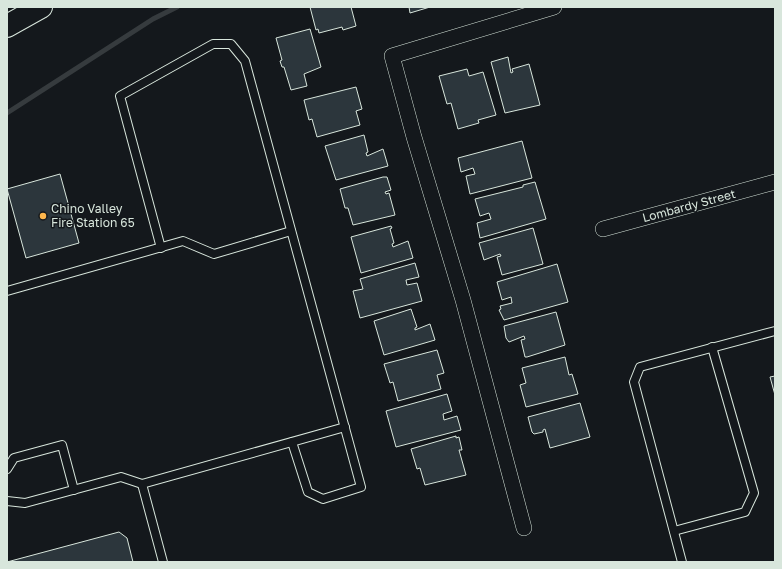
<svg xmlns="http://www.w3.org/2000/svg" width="782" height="569" font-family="'Golos Text',sans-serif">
	<rect width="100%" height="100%" fill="#14181c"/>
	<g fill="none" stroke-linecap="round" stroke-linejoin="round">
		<!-- stream -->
		<path stroke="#363b3e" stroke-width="5" d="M7,113L153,19L177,7"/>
	</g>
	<!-- building -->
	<g fill="#2c363c" stroke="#d8e6dc">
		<path d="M310,7H351L356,26L343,30L342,27L319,33L318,29L316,30Z"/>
		<path d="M409,7H430L410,13Z"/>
		<path d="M310,29L321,67L304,74L307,86L291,90L284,67H282L280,61L282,60L276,38Z"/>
		<path d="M508,57L511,73L513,72L512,69L529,64L540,105L505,113L491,62Z"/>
		<path d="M467,69L469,76L483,72L496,115L478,120L479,123L458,129L451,103L447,104L439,76Z"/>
		<path d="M356,87L362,109L356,111L360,125L317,137L312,119L309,120L304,100Z"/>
		<path d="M364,135L368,152L366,153L367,156L383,149L388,166L336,180L325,146Z"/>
		<path d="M522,141L532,178L470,194L466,176L475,174L473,168L461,172L458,158Z"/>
		<path d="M60,174L79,243L26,258L7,189Z"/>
		<path d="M383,177H387L391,190L385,192L386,194L389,193L395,215L353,225L348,208H345L340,189Z"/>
		<path d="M535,182L546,219L480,238L477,223L491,219L489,213L480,216L475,199L523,187V185Z"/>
		<path d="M391,226L392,228L390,229L394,243L392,244L393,247L408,241L413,258L361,273L351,237Z"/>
		<path d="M533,228L543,264L502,275L497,257L501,256L500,254L484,260L479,243Z"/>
		<path d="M415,263L419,277L406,280L407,285L417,283L422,301L360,318L353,291L363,289L360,279Z"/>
		<path d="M557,264L568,302L504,320L499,310L501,309L500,306L512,303L511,297L502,300L497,282Z"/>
		<path d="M411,309L417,327L415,328V330L430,324L435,340L384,355L374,321Z"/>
		<path d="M556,312L565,345L527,357H525L521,340L525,339L524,336L509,342L506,338L504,326Z"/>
		<path d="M437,350L444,373L437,375L441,389L398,401L393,382L390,383L384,364Z"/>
		<path d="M565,357L569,375L572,374L578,394L526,407L520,385L526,383L522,368Z"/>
		<path d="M775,376V395L770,377Z"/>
		<path d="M447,394L452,411L443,414L444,420L457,416L461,430L396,447L386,411Z"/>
		<path d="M580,403L590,437L550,448L545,429L543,430V432L534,434L532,432L528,417Z"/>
		<path d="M456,436V438L459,437L462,450H459L466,475L425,485L420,468L417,469L411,449Z"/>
		<path d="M119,532L127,538L133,562H7Z"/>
	</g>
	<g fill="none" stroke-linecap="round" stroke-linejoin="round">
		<!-- service casing -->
		<g stroke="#d8e6dc" stroke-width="10">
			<g id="service">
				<path d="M161,248L120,96L213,44H231L245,61L361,487L323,499L308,492L292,442"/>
				<path d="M7,291L183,241L214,254L291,231"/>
				<path d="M7,469L14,458L62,445L74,490"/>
				<path d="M142,484L163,562"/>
				<path d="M7,501L25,503L121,477L142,484L345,427"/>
				<path d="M674,531L745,512L754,493L712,347"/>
				<path d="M682,562L634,382L640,367L775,331"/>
			</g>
		</g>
		<!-- minor casing -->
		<g stroke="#d8e6dc" stroke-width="16">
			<g id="minor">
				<path d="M603,229L775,182"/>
				<path d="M524,528L463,300L414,137L392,56L554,7"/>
			</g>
		</g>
		<!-- motorway casing -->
		<g stroke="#d8e6dc" stroke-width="24">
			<path id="motorway" d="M7,26L41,7"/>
		</g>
		<!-- service -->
		<use href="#service" stroke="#14181c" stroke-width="8"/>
		<!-- minor -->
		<use href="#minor" stroke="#14181c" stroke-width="15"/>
		<!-- motorway -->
		<use href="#motorway" stroke="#14181c" stroke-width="22"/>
	</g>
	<!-- markers -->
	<circle fill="#ffb74d" stroke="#14181c" stroke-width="1.5" cx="43" cy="216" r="4"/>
	<g text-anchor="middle" stroke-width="3" stroke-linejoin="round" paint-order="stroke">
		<!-- street labels -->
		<g font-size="12" fill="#d8e6dc" stroke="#14181c">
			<text transform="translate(689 206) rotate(-15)" y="4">Lombardy Street</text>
		</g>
		<!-- poi labels -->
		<g font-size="12" fill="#d8e6dc" stroke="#14181c" text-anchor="start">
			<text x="51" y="213">Chino Valley<tspan x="51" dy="14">Fire Station 65</tspan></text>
		</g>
	</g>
	<!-- border -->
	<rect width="782" height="569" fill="none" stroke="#d8e6dc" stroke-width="16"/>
</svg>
